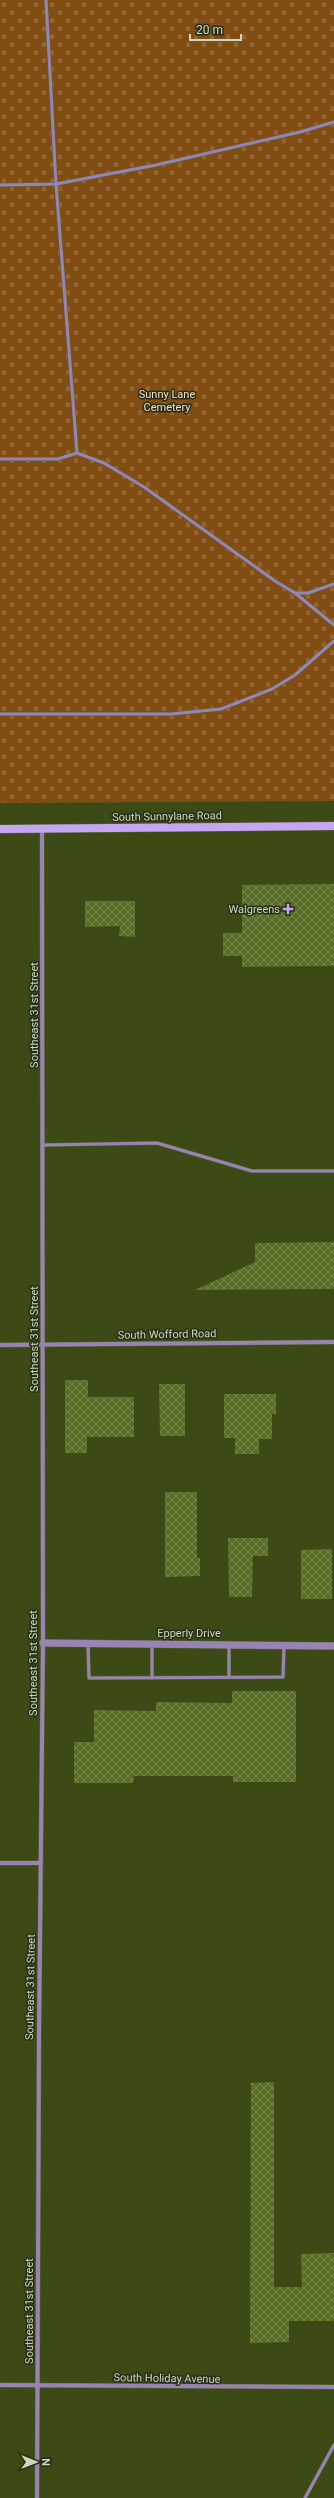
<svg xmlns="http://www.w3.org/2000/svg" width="334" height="2498" font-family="Roboto,sans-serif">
	<defs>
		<pattern id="cemetery-stones" width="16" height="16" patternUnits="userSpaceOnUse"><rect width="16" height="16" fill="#814d12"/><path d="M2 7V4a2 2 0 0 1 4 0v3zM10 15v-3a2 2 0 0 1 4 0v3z" fill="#926633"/></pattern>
		<pattern id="building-cross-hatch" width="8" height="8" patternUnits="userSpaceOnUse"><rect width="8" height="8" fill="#586d25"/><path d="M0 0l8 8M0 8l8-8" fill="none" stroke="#76884d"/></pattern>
	</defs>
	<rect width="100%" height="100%" fill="#3c4b15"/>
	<!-- cemetery -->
	<path fill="url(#cemetery-stones)" d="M0,0H334V801L0,803Z"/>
	<!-- building -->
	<g fill="url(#building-cross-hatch)">
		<path d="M334,884V966L242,967V956H223V933H242V885Z"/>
		<path d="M85,901H135V937L119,936L120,926L85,927Z"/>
		<path d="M334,1242V1289L195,1290L255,1262V1243Z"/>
		<path d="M65,1380H88V1397H134V1437H87V1453H65Z"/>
		<path d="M159,1384H185V1436H160Z"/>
		<path d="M224,1394H276V1414H272V1439H259V1454H235V1438H224Z"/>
		<path d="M165,1492H197V1558H200V1576L165,1577Z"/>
		<path d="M228,1538H268V1556H253L252,1597H229Z"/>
		<path d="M332,1549V1599H301V1550Z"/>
		<path d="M232,1691H296V1782H233V1776H134L133,1783H74V1742H94V1710L156,1711V1702L232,1703Z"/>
		<path d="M274,2082V2287H302L301,2254L334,2253V2321H289V2342L250,2343L251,2083Z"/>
	</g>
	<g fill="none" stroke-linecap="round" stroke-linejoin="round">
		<!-- service casing -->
		<g stroke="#596736" stroke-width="4">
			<g id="service">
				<path d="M46,0L56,184L77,453"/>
				<path d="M0,185L56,184L156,165L300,132L334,122"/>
				<path d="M0,459H58L77,453L104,463L144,487L275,581L295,593L334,625"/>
				<path d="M295,593H308L334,584"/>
				<path d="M0,714H171L221,709L272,689L295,675L334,641"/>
				<path d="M44,1145L157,1143L252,1171H334"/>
				<path d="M88,1644L89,1678L283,1677L284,1647"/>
				<path d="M152,1645V1678"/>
				<path d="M229,1646V1677"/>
				<path d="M305,2498L334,2445"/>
			</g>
		</g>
		<!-- minor casing -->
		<g stroke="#596736" stroke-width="5">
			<g id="minor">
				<path d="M0,1345L334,1342"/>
				<path d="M0,1863H41"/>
				<path d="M0,2385L334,2387"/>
				<path d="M37,2498L39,2036L43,1643L42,829"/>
			</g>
		</g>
		<!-- tertiary casing -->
		<g stroke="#596736" stroke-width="8">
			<path id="tertiary" d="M43,1643L334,1646"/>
		</g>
		<!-- secondary casing -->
		<g stroke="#596736" stroke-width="9">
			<path id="secondary" d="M0,829L334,826"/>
		</g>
		<!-- service -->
		<use href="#service" stroke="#9883b4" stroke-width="3"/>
		<!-- minor -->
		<use href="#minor" stroke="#9883b4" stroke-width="4"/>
		<!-- tertiary -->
		<use href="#tertiary" stroke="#9883b4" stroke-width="7"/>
		<!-- secondary -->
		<use href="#secondary" stroke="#c6a5f3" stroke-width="8"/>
	</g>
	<!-- markers -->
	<path fill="#c6a6f0" stroke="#272e17" stroke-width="1.5" d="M286 903h4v4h4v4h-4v4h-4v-4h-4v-4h4z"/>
	<g text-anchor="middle" stroke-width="3" stroke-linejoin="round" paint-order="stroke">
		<!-- park labels -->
		<g font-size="11" fill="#f4dbc6" stroke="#272e17">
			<text x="167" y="398">Sunny Lane<tspan x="167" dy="13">Cemetery</tspan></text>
		</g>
		<!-- street labels -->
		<g font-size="11" fill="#cdd7bb" stroke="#272e17">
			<text transform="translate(167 816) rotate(-1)" y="4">South Sunnylane Road</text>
			<text transform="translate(34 1015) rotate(-90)" y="4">Southeast 31st Street</text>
			<text transform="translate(167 1334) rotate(-1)" y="4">South Wofford Road</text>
			<text transform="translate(34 1339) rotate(-90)" y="4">Southeast 31st Street</text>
			<text x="189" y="1637">Epperly Drive</text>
			<text transform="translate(33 1663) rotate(-90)" y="4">Southeast 31st Street</text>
			<text transform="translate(30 1987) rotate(-89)" y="4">Southeast 31st Street</text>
			<text transform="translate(29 2311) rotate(-90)" y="4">Southeast 31st Street</text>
			<text transform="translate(167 2378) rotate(1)" y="4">South Holiday Avenue</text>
		</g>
		<!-- poi labels -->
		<g font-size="11" fill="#cdd7bb" stroke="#272e17" text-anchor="end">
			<text x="280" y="913">Walgreens</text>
		</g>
	</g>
	<!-- north arrow -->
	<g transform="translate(36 2462) rotate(90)" stroke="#272e17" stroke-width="3" paint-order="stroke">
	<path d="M0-3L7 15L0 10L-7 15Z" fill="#cdd7bb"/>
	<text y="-6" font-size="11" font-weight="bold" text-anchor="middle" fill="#cdd7bb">N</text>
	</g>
	<!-- scale -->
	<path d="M190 34v6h51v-6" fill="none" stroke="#cdd7bb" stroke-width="2"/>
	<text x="196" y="34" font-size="12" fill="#cdd7bb" stroke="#272e17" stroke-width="3" paint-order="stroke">20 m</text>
</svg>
